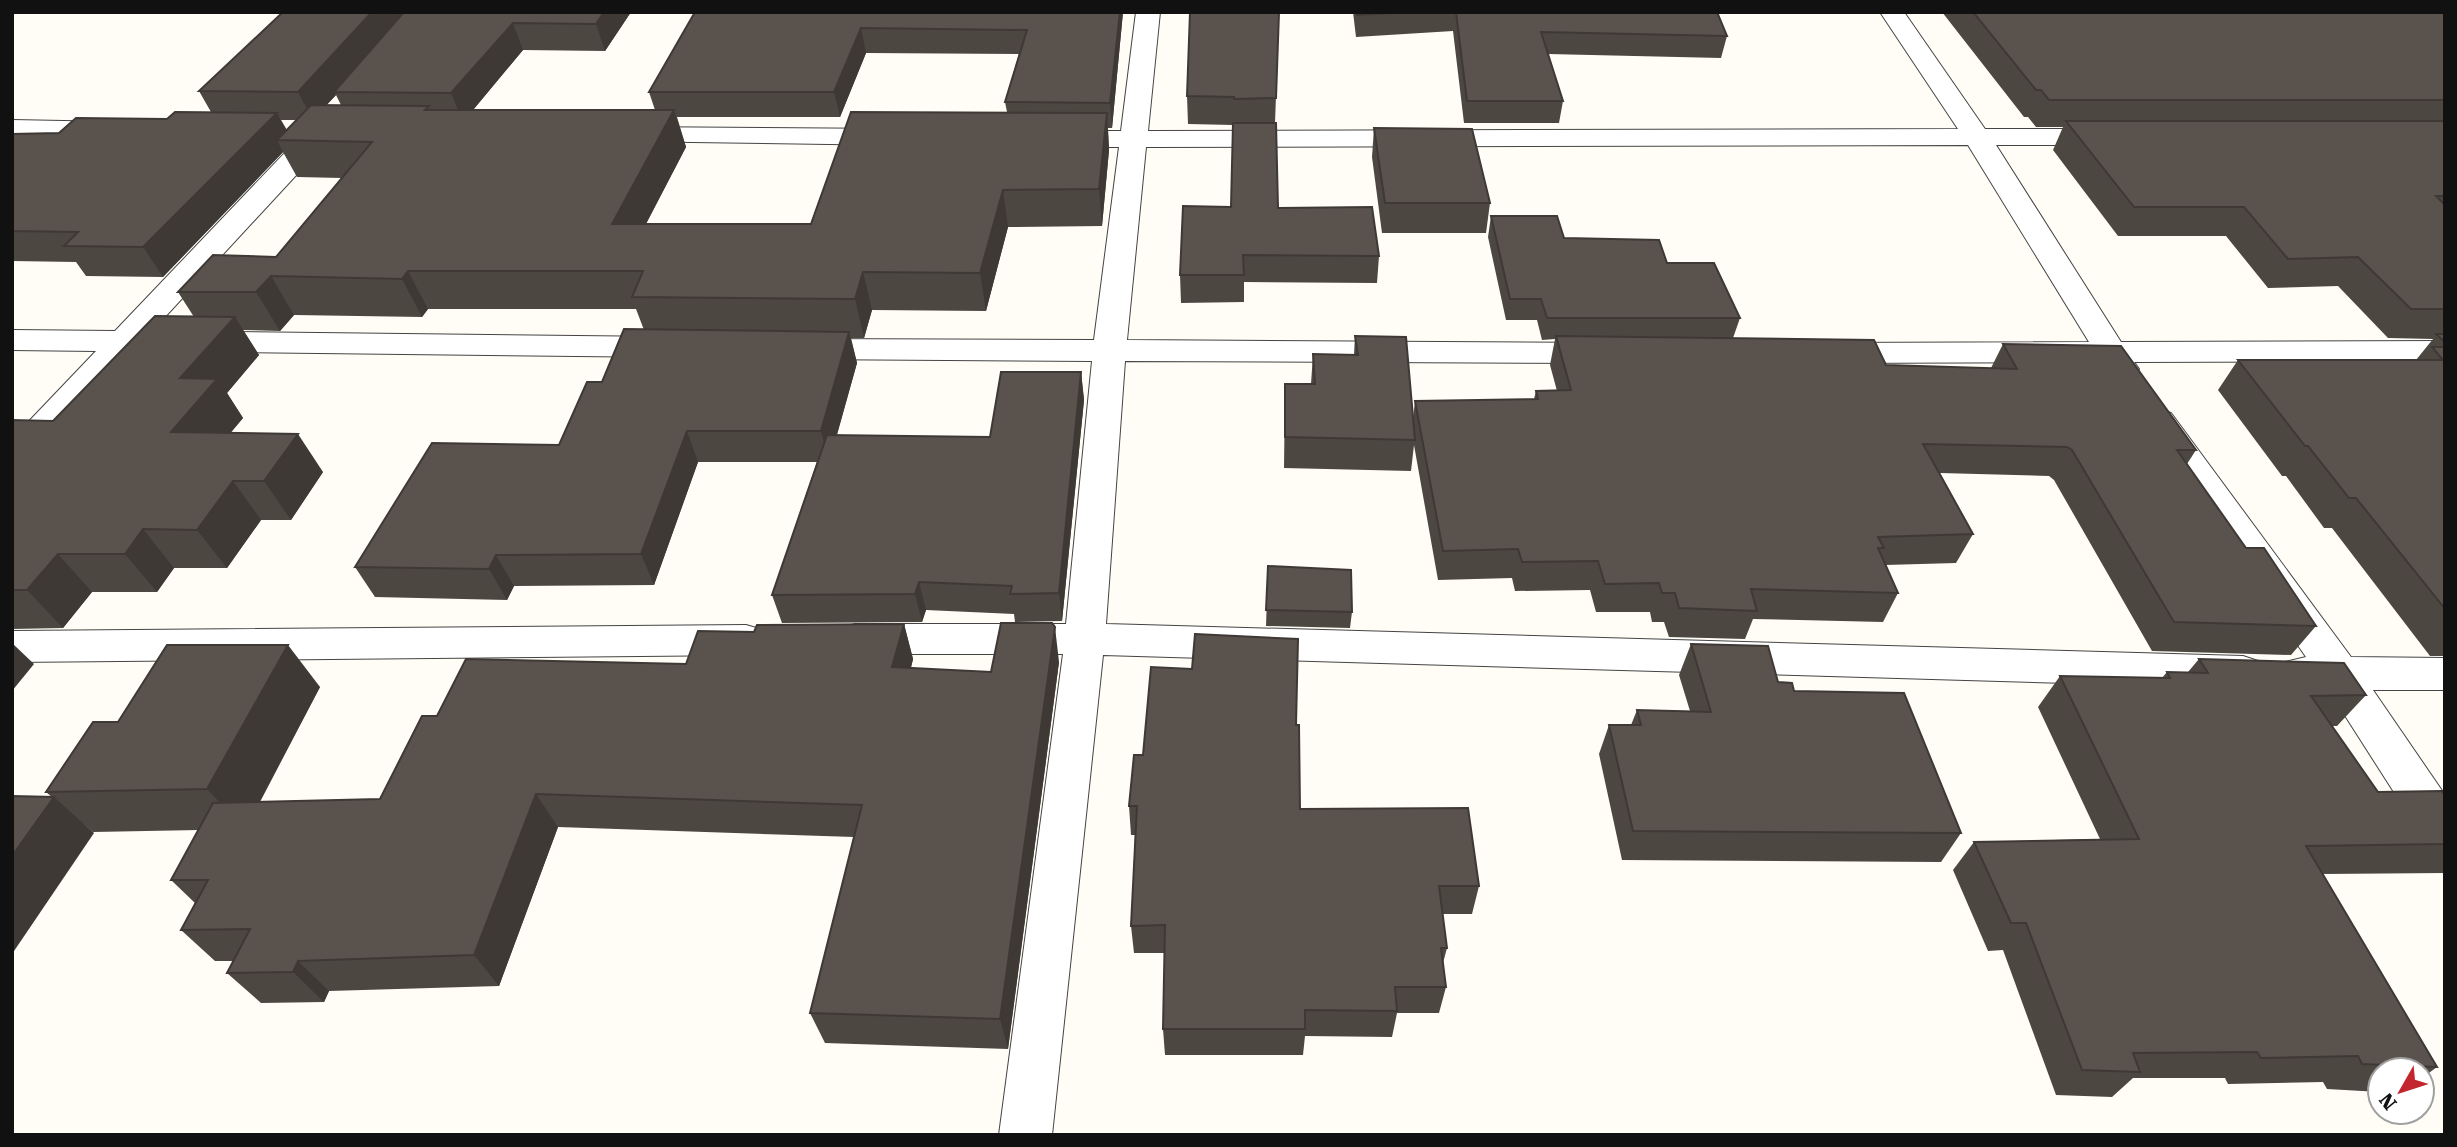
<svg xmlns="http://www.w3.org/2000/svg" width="2457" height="1147" font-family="'Roboto Serif',serif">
	<rect width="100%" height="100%" fill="#fffdf5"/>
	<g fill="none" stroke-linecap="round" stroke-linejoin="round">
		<!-- street casing -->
		<g stroke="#444" stroke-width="2">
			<g id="street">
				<path d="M1136,12H1160L1148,131L1958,129L1880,12H1904L1985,129H2110L2120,131L2124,137L2120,143L2110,145H1996L2121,342L2445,341V361L2134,362L2139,369L2134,376L2122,379L2110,376L2101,362L1827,363L1815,360L1811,353L1815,346L1827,343L2089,342L1968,145L1146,147L1127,340L1603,343L1615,346L1619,353L1615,360L1603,363L1125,361L1106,624L2243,656L2258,661L2264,672L2258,683L2243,688L1103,655L1052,1135H999L1063,654H855L841,650L835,639L841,628L855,624H1066L1092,361L802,359L790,356L786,349L790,342L802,339L1094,340L1119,147H1057L1047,145L1043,139L1047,133L1057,131H1121Z"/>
				<path d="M327,117L337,119L340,125L337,131L152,331L668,337L680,340L684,347L680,354L668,357L133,351L25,470L12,473V439L96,351L12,350V330L115,331L317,119Z"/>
				<path d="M12,120L115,122L125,124L129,130L125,136L115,138L12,136Z"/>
				<path d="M630,127L896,129L906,131L910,137L906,143L896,145L620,141L616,135L620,129Z"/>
				<path d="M2159,410L2171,413L2351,657L2445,658V690H2373L2445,795V852L2429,847L2328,689H2300L2285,684L2279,673L2285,662L2306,657L2142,421L2147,413Z"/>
				<path d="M746,625L760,629L766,640L760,651L746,655L12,662V631Z"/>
			</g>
		</g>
		<!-- street -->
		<use href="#street" fill="#fff" fill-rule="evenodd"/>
	</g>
	<!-- wall -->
	<g fill="#4d4742" fill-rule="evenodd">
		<path d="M283,12H631L605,51L523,50L473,110H655L649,92L695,12H1123L1112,128H1108L1109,150L1102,226L1008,227L986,311L872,310L864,338H851L857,363L837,435L990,437L1081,372L1084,400L1062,621L1015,622L1014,614L926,610L922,622L782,623L772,595L817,462H698L654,585L514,586L507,600L375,597L355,567L559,445L602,382L644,330L636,309H428L422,317L294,315L280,331L243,330L259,355L227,393L243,418L230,433L323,472L291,520H261L227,568H174L157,592H92L63,628L12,629V420L53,421L194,317L178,292L276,257L342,178L297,177L283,152L163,277L86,276L76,262L12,261V134L59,133L211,112L199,91ZM866,53L1019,54L1005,102L1007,112L811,224H646L686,147L677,117H840ZM336,95L341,105H326ZM281,120H297L287,130Z"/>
		<path d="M1279,12L1275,123L1278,208L1379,256L1377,283L1244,282V302L1181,303L1180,275L1231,207L1233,125L1188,124L1187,96Z"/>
		<path d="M1353,12H1717L1727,36L1721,58L1548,54L1563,101L1559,123H1464L1453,31L1356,37Z"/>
		<path d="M1942,12H2445V656H2430L2332,528H2324L2286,476H2282L2218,390L2238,360H2416L2433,339L2388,338L2338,286L2268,288L2226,236H2118L2053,150L2063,127H2036L2028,117H2024Z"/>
		<path d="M1374,128L1490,203L1486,233H1382L1372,157Z"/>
		<path d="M1491,216L1564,238L1667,263L1740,318L1733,338L1886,365L1991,368L2003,344L2196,450L2187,464L2246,548L2316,626L2291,655L2152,651L2054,480L2049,476L1940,473L1973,534L1956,563L1885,565L1898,593L1883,622L1753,619L1745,639L1669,637L1664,622H1652L1650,612H1596L1590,590L1515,591L1512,578L1438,580L1414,445L1411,471L1284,468L1285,384H1311L1313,354L1354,355L1355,336L1413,419L1415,401L1534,399L1536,391H1557L1550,365L1555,339L1542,340L1537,320H1506L1488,237Z"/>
		<path d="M1268,566L1352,612L1350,628L1266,626Z"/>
		<path d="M904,624L913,659L911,668L991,672L1059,662L1008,1049L825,1043L810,1013L854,837L558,827L499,986L329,991L324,1002L261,1003L227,973L233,961H215L181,930L195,903L171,880L199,830L93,832L94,833L46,792L118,722L320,687L260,802L380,799L437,716L686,664L754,632Z"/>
		<path d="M1691,644L1778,682L1794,691L1961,833L1941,862L1622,860L1599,754L1609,725H1631L1637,710L1690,711L1679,675Z"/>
		<path d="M2199,659L2366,695L2337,726H2332L2378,792L2445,795V873L2323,874L2437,1067L2422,1078V1070H2380V1092L2327,1089L2323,1082L2228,1084L2225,1078H2133L2112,1097L2056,1095L2003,950L1988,951L1953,870L1974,842L2100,839L2038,707L2060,676L2162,678L2167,672H2188Z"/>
		<path d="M1296,725L1300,809L1479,886L1472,914H1443L1447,948L1443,963L1446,987L1439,1013H1397L1392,1037L1305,1036L1303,1055H1165L1163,1029L1165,953H1134L1131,926L1135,835H1131L1129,806L1143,755Z"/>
	</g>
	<!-- shaded-wall -->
	<g fill="#3f3936">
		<path d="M372,12H408L334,92L336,95L313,120L298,92Z"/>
		<path d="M604,12H631L605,51L596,24Z"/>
		<path d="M1120,12H1123L1112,128L1110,103Z"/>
		<path d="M513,23L523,50L463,122L451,93Z"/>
		<path d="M861,28L866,53L840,117L834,92Z"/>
		<path d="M674,110L686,147L626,262L612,224Z"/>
		<path d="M277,113L292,141L277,140L283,152L163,277L143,247Z"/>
		<path d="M1107,113L1109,150L1102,226L1099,189Z"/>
		<path d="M1003,190L1008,227L986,311L980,273Z"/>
		<path d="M408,271L428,309L422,317L402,279Z"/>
		<path d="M863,272L872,310L864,338L855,299Z"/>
		<path d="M271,276L294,315L280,331L256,292Z"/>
		<path d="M235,317L259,355L227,393L243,418L199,471L171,432L180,378Z"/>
		<path d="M849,332L857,363L829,462L821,431Z"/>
		<path d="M1081,372L1084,400L1062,621L1059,593Z"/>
		<path d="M687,431L698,462L654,585L641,554Z"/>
		<path d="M298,434L323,472L291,520L264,481Z"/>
		<path d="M233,481L261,520L227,568L197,530Z"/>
		<path d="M143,529L174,568L157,592L125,554Z"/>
		<path d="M58,554L92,592L63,628L27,590Z"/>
		<path d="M496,555L514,586L507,600L489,569Z"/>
		<path d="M919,582L926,610L922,622L915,594Z"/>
		<path d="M904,624L913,659L902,701L892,667Z"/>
		<path d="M1055,627L1059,662L1008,1049L1000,1019Z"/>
		<path d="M12,643L34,664L12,691Z"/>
		<path d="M288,645L320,687L245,829L207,789Z"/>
		<path d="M536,794L558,827L499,986L474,955Z"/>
		<path d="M54,797L94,833L12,954V856Z"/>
		<path d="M298,961L329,991L324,1002L293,972Z"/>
	</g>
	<!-- building -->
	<g fill="#5a524d" stroke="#3f3936" stroke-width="2">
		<path d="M283,12H372L298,92L199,91Z"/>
		<path d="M404,12H604L596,24L513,23L451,93L334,92Z"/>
		<path d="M695,12H1120L1110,103L1005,102L1027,30L861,28L834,92H649Z"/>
		<path d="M1190,12H1279L1276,98L1234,99V97L1187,96Z"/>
		<path d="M1357,12H1410L1357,15Z"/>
		<path d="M1456,12H1717L1727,36L1541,32L1563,101H1467Z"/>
		<path d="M1973,12H2445V100H2049L2041,90H2036Z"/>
		<path d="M311,105L429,106L425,110H674L612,224H811L851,112L1107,113L1099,189L1003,190L980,273L863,272L855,299L632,297L643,271H408L402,279L271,276L256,292H178L213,255L276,257L372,142L277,140Z"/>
		<path d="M175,112L277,113L143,247L64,246L78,232L12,231V134L59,133L76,118L167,119Z"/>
		<path d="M2066,121H2445V196H2436L2445,205V309H2411L2358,257L2288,259L2244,207H2134Z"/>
		<path d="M1233,123H1276L1278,208L1372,207L1379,256L1243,255L1244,275H1180L1183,206L1231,207Z"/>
		<path d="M1374,128L1472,129L1490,203H1385Z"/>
		<path d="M1491,216H1557L1564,238L1659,240L1667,263H1714L1740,318H1547L1541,299H1510Z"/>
		<path d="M155,316L235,317L180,378L217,379L171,432L298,434L264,481H233L197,530L143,529L125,554H58L27,590H12V420L53,421Z"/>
		<path d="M624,329L849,332L821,431H687L641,554L496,555L489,569L355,567L432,443L559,445L587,382H602Z"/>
		<path d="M2436,334H2445V342Z"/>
		<path d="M1355,336L1406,337L1415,440L1285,437V384H1315L1313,354L1358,355Z"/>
		<path d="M1556,336L1874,340L1886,365L2017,369L2003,344L2121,346L2196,450H2177L2246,548H2264L2316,626L2174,622L2072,450L2067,447L1923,444L1973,534L1878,537L1884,548H1878L1898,593L1751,589L1757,611L1679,608L1675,593H1662L1659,583L1605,584L1598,561L1522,562L1518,549L1443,551L1415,401L1538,399L1536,391L1571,390Z"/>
		<path d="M2432,347H2445V609L2356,498H2349L2308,446H2305L2238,360H2443Z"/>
		<path d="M1001,372H1081L1059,593L1010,594L1012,586L919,582L915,594L772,595L827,435L990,437Z"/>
		<path d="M1268,566L1351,570L1352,612L1266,610Z"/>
		<path d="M1001,623H1052L1055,627L1000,1019L810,1013L862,805L536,794L474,955L298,961L293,972L227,973L250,929L181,930L208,880H171L213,803L380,799L422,716H437L466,659L686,664L698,631L754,632L757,625L904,624L892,667L991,672Z"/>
		<path d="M1195,634L1298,639L1296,725H1299L1300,809L1468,808L1479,886H1439L1447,948H1441L1446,987H1395L1397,1011L1305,1010V1029H1163L1165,925L1131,926L1137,806H1129L1134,755H1143L1151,667L1192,669Z"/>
		<path d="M1691,644L1768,646L1778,682L1792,683L1794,691L1904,693L1961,833L1633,831L1609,725H1641L1637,710L1711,712Z"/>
		<path d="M167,645H288L207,789L46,792L93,722H118Z"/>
		<path d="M2199,659L2344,663L2366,695L2311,696L2378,792L2442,791L2445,795V844L2306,846L2437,1067L2362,1064L2358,1056L2261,1058L2257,1052L2133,1053L2140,1072L2082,1070L2026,923H2011L1974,842L2139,839L2060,676L2170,678L2167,672L2208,673Z"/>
		<path d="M12,796L54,797L12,856Z"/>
	</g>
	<!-- border -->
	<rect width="2457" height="1147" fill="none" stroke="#111111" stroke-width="28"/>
	<!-- north arrow -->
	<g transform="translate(2401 1091) rotate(231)"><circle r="33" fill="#ffffff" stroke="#a0a0a0" stroke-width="2"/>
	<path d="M0-5L12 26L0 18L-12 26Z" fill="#c4262e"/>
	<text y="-10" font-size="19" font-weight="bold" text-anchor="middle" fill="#111111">N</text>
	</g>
</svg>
